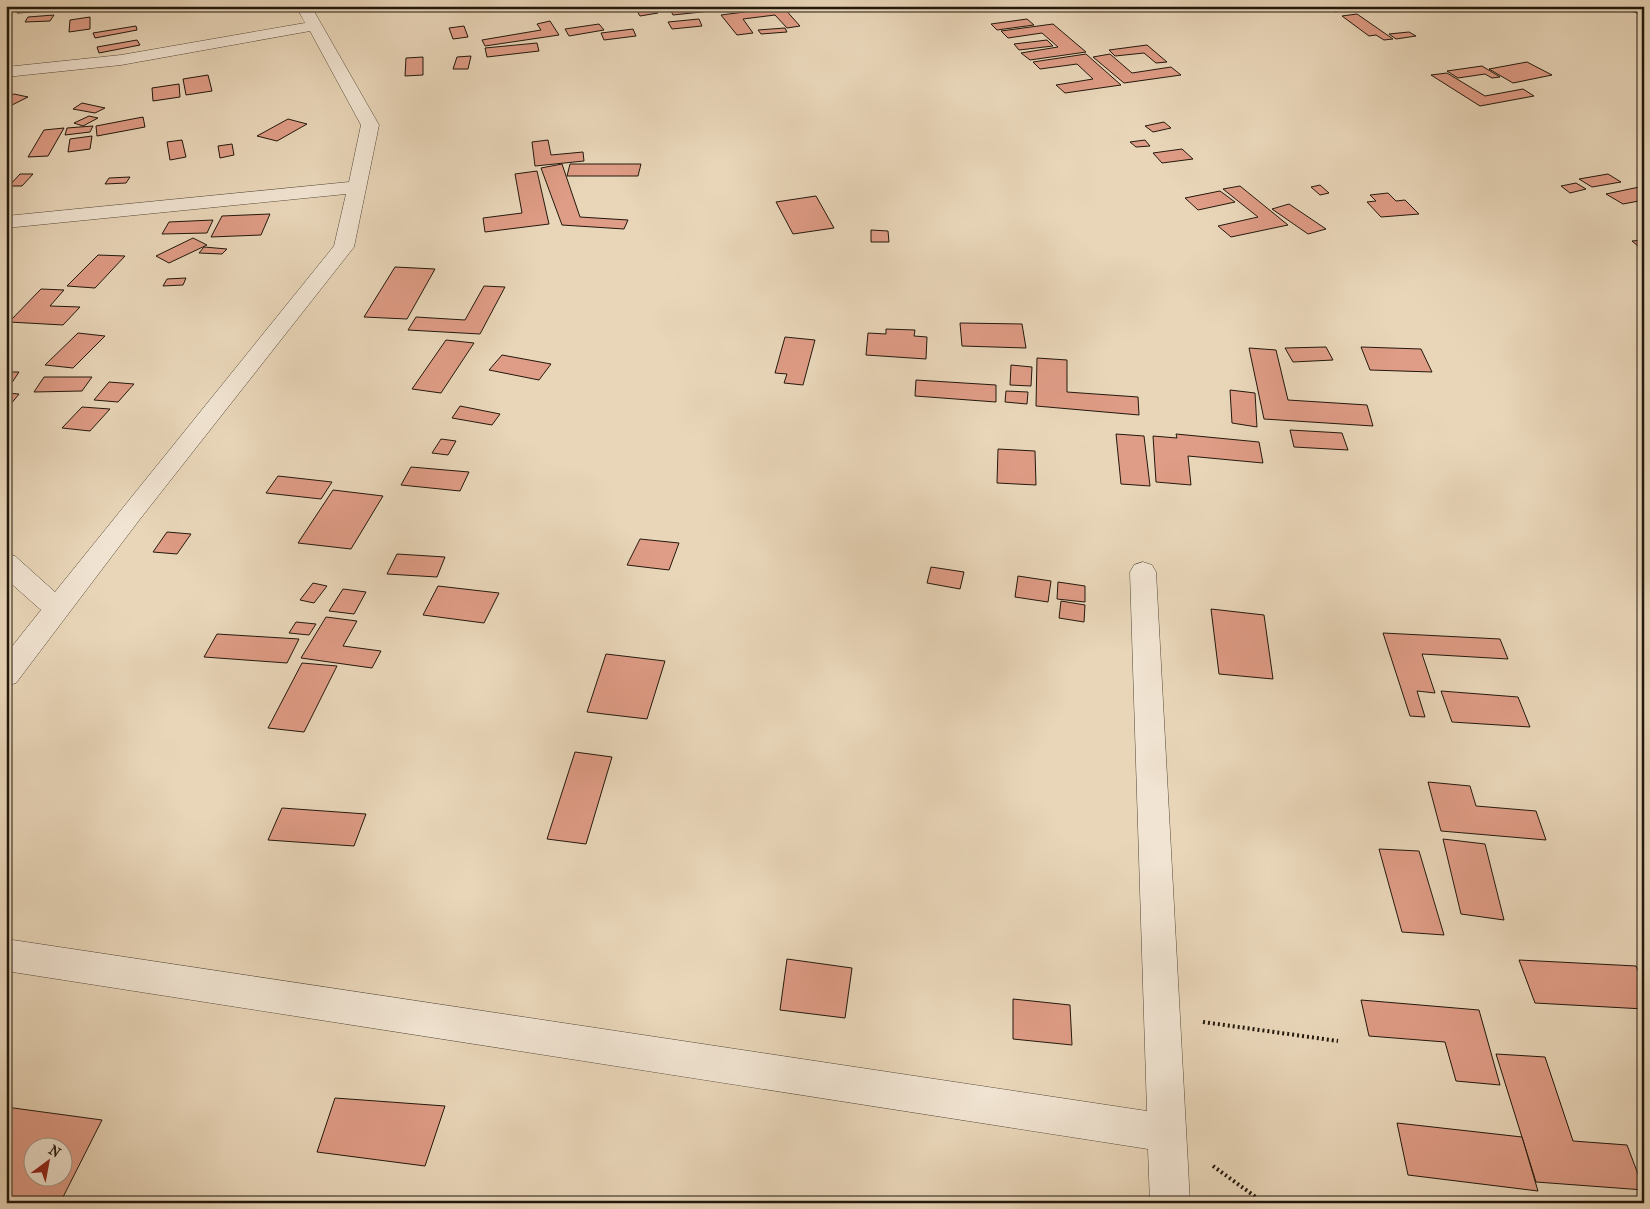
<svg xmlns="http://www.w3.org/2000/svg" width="1650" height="1209" font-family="'IM FELL French Canon',serif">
	<rect width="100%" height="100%" fill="#e9d6b9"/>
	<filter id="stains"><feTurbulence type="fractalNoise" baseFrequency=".004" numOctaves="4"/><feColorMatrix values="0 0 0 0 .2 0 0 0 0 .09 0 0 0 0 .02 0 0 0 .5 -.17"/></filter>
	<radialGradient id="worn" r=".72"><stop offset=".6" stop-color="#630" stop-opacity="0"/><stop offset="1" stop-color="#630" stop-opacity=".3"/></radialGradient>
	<!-- building -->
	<g fill="#df9c86" stroke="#22180c" fill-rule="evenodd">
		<path d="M21,6H83L81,9L17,13Z"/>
		<path d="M634,6H653L658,13L640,16Z"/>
		<path d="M709,6L711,11L673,15L669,7Z"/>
		<path d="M1327,6H1374L1335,12Z"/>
		<path d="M1614,6H1644V15Z"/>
		<path d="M783,7L800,26L787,28L775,15L743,19L753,33L737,35L721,15Z"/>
		<path d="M1357,14L1393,39L1384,40L1376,35L1369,36L1342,16Z"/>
		<path d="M54,15L50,21L25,22L28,17Z"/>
		<path d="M90,17V29L69,32L70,20Z"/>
		<path d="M699,19L702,26L672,29L668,22Z"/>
		<path d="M1027,19L1034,25L997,30L991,24Z"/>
		<path d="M550,21L559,35L485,46L482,40L541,30L537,24Z"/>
		<path d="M599,24L604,30L569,36L565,29Z"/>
		<path d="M1053,24L1086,52L1030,60L1021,53L1058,47L1042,33L1008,38L1001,31Z"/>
		<path d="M136,26L137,30L95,38L93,33Z"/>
		<path d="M464,26L468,37L453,39L449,28Z"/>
		<path d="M785,28L787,32L761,34L758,30Z"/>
		<path d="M633,29L636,36L604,40L601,33Z"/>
		<path d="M1409,32L1416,36L1396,39L1389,34Z"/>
		<path d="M137,40L140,45L99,53L97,47Z"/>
		<path d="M1047,40L1053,46L1019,50L1014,44Z"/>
		<path d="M537,43L539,51L487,57L485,48Z"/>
		<path d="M1147,45L1167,62L1156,63L1144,53L1115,56L1109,50Z"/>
		<path d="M1086,54L1121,85L1065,93L1056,85L1093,79L1077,64L1040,69L1033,62Z"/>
		<path d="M1110,54L1132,73L1171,67L1181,75L1124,83L1093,57Z"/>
		<path d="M471,56L468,69H453L457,57Z"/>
		<path d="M423,57V75L405,76L406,58Z"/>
		<path d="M1527,62L1552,75L1513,83L1489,69Z"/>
		<path d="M1482,66L1500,77L1492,78L1485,74L1458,78L1447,71Z"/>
		<path d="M1447,73L1485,96L1523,89L1534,96L1480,106L1431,75Z"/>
		<path d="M208,75L212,91L186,95L183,79Z"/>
		<path d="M179,84L180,97L153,101L152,88Z"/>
		<path d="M14,94L28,97L6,108V98Z"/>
		<path d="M82,103L105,108L95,113L73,109Z"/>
		<path d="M89,116L98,118L83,126L74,123Z"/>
		<path d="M143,117L145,127L97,136L96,126Z"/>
		<path d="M288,119L307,124L277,141L257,136Z"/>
		<path d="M1164,122L1171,128L1153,132L1145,126Z"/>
		<path d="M93,126L90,132L65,135L67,128Z"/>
		<path d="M64,128L48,156L28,157L44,130Z"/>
		<path d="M92,136L90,149L68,152L70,139Z"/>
		<path d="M182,140L186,157L170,160L167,142Z"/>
		<path d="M548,140L551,155L583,152L584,161L535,166L532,142Z"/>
		<path d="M1145,140L1150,146L1136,147L1130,142Z"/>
		<path d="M232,144L234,155L220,158L218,146Z"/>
		<path d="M1182,149L1193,159L1162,163L1153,153Z"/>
		<path d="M562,164L580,217L628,220L624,229L562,225L541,168Z"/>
		<path d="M570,164H641L638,176H567Z"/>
		<path d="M537,171L549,224L485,232L483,218L522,213L515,174Z"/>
		<path d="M20,174H33L22,186H9Z"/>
		<path d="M1608,174L1621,182L1592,187L1579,179Z"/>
		<path d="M130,177L126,183L105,184L109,178Z"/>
		<path d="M1576,183L1586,189L1570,193L1561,186Z"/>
		<path d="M1320,185L1329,193L1320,195L1311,187Z"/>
		<path d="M1240,186L1288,225L1231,237L1218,226L1258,217L1223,189Z"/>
		<path d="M1644,186V200L1623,204L1606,194Z"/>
		<path d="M1220,191L1235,202L1198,210L1185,198Z"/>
		<path d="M1388,193L1396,201L1405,200L1419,214L1381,217L1367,202L1376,201L1370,195Z"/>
		<path d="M816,196L834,228L793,234L776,202Z"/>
		<path d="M1289,204L1326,229L1308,234L1272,209Z"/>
		<path d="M270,214L261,235L211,237L222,216Z"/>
		<path d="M213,220L207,233L162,234L169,222Z"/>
		<path d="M871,230L888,231L889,242H871Z"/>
		<path d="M193,238L207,245L169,263L156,256Z"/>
		<path d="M1644,240V251L1632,241Z"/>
		<path d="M204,247L227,249L222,254L199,253Z"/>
		<path d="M98,255L125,256L95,288L67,286Z"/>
		<path d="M395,267L435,269L407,319L364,317Z"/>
		<path d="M186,278L183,285L163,286L167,279Z"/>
		<path d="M484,286L505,287L480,334L408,330L416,317L465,320Z"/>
		<path d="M41,289L64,290L50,306L80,307L63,325L9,322Z"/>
		<path d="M960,323L1022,324L1026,348L962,346Z"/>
		<path d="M886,329L915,330L914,336L927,337L926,359L866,355L868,333L886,334Z"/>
		<path d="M78,333L105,336L73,368L45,365Z"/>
		<path d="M785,337L815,340L803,385L784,383L787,374L775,373Z"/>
		<path d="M446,340L474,343L441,393L412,389Z"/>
		<path d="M1326,347L1333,360L1293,362L1285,348Z"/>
		<path d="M1361,347L1421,349L1432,372L1370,370Z"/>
		<path d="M1249,348L1276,350L1288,400L1367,405L1373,426L1264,419Z"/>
		<path d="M502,355L551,364L539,380L489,370Z"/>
		<path d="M1037,358L1067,360V392L1138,397L1139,415L1036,406Z"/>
		<path d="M1011,365L1032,367L1031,386L1010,385Z"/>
		<path d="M6,372H19L9,387H6Z"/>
		<path d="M44,377H92L82,391L34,392Z"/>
		<path d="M916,380L996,385V402L915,396Z"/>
		<path d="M109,382L134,384L118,402L94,400Z"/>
		<path d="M1230,390L1255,393L1257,427L1232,423Z"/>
		<path d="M1006,391L1028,392L1027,404L1005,402Z"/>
		<path d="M6,393L19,394L6,410Z"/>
		<path d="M460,406L500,414L492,425L452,418Z"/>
		<path d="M82,407L110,409L90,431L62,428Z"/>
		<path d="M1290,430L1342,433L1348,450L1294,447Z"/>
		<path d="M1116,434L1144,436L1150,486L1121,484Z"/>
		<path d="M1176,434L1259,442L1263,463L1188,456L1191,485L1156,482L1153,436L1177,438Z"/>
		<path d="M441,439L456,441L448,455L432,453Z"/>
		<path d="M998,449L1035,451L1036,485L997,483Z"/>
		<path d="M411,467L469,472L460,491L401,485Z"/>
		<path d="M278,476L332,482L321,499L266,493Z"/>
		<path d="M333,490L383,496L351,549L298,543Z"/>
		<path d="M167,532L191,534L177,554L153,552Z"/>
		<path d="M640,539L679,543L669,570L627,565Z"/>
		<path d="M397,554L445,557L437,577L387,574Z"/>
		<path d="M931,567L964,572L960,589L927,583Z"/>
		<path d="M1018,576L1051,581L1048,602L1015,597Z"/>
		<path d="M1058,582L1085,586V602L1057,599Z"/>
		<path d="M313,583L327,586L314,603L300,600Z"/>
		<path d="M438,586L499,593L484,623L423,615Z"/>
		<path d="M343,589L366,592L354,614L329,611Z"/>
		<path d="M1061,601L1085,605L1084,622L1059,618Z"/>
		<path d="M1211,609L1264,615L1273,679L1219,674Z"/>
		<path d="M326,617L357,621L343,646L381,651L372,668L301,658Z"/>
		<path d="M296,622L316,624L309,635L289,633Z"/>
		<path d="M1383,633L1500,639L1508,659L1422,654L1435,693L1417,691L1425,717L1410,716Z"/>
		<path d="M217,634L299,639L287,663L204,657Z"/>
		<path d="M606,654L665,661L647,719L587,712Z"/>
		<path d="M302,663L337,666L304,732L268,728Z"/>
		<path d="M1441,691L1518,697L1530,727L1452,722Z"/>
		<path d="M575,752L612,757L586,844L547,839Z"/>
		<path d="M1428,782L1470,786L1476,806L1536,811L1546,840L1441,831Z"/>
		<path d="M282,808L366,814L354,846L268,840Z"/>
		<path d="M1443,839L1485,844L1504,920L1461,914Z"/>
		<path d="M1379,849L1419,851L1444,935L1402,932Z"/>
		<path d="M787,959L852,968L845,1018L780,1010Z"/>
		<path d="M1519,960L1636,966L1644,984V1009L1535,1003Z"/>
		<path d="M1013,999L1070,1005L1072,1045L1013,1039Z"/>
		<path d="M1361,1000L1479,1010L1500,1085L1456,1081L1445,1042L1369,1036Z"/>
		<path d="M1496,1054L1545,1057L1573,1141L1627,1145L1644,1190L1536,1182Z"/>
		<path d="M335,1098L445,1106L425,1166L317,1152Z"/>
		<path d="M6,1107L102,1120L60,1203H6ZM32,1146H62V1176H32Z"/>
		<path d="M1397,1123L1522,1137L1538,1191L1408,1175Z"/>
	</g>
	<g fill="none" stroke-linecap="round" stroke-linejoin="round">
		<!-- minor casing -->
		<g stroke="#544837" stroke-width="1">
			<g id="minor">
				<path d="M296,6H311L379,125L354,247L140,519L16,683L6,686V654L41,610L6,579V554L15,556L55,592L334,246L346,194L6,228V216L349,182L361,125L310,31L121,65L6,77V67L121,55L305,23Z"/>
				<path d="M1143,562L1152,565L1156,572L1190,1203H1150L1148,1149L6,971V939L1147,1111L1130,572L1134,565Z"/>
			</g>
		</g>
		<!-- path -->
		<g stroke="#22180c" stroke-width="4" stroke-dasharray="2 3" stroke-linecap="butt">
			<path d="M1203,1022L1338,1041"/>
			<path d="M1213,1166L1264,1203"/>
		</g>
		<!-- minor -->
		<use href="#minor" fill="#f1e4d2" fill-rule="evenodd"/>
	</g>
	<!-- margin -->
	<rect width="1650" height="1209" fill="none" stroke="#e9d6b9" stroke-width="25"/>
	<rect x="8" y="8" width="1635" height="1194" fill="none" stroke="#22180c" stroke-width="2.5"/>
	<rect x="12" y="12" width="1625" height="1184" fill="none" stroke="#22180c"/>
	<!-- north arrow -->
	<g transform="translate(48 1162) rotate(32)"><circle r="24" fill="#f1e4d2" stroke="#9e9283"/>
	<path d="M0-4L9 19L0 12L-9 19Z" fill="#8f2418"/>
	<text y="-8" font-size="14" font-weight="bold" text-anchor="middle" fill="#22180c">N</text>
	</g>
	<rect width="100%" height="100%" filter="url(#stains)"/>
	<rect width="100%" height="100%" fill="url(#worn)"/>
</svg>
